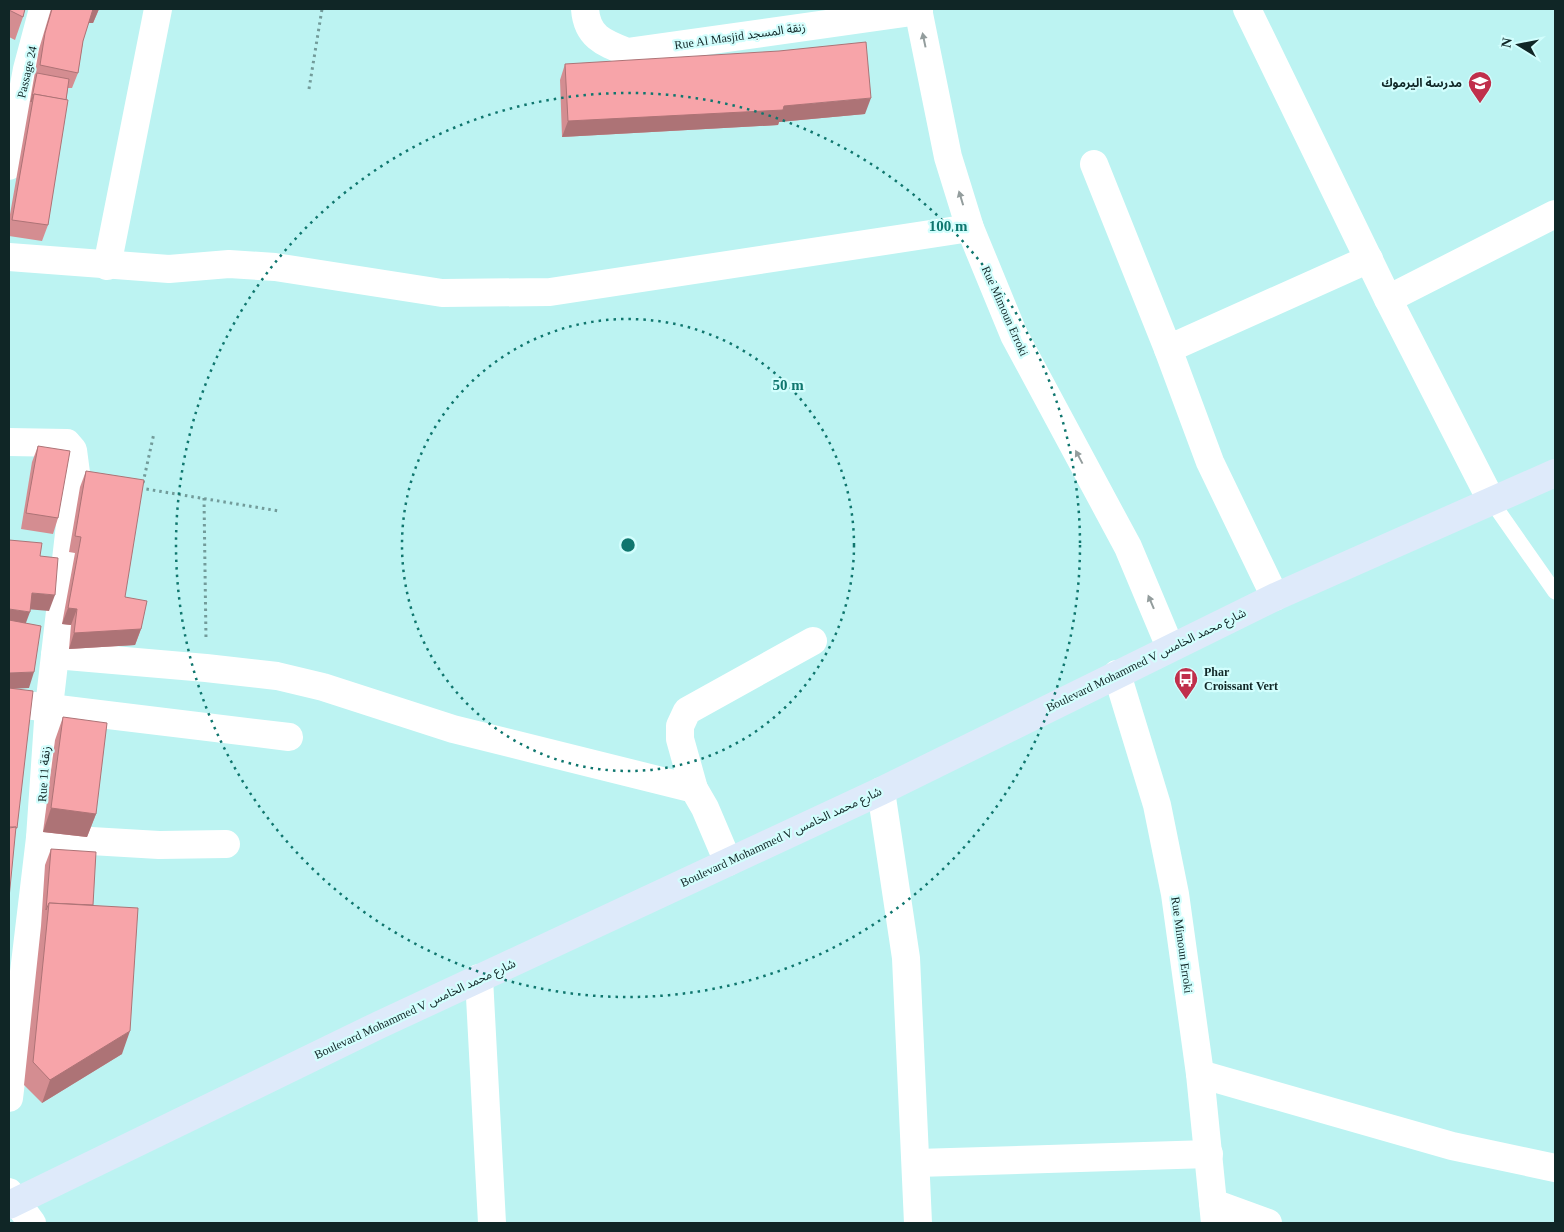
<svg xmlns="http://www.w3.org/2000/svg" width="1564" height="1232" font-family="'Times New Roman','Noto Sans Arabic',serif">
	<rect width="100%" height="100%" fill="#bcf3f2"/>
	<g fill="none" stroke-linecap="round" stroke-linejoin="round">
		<!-- path -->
		<g stroke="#729b9a" stroke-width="3" stroke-dasharray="2.5 4" stroke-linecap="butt">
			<path d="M309,89L322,9"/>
			<path d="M143,483L154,433"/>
			<path d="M140,488L279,511"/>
			<path d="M204,498L206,640"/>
		</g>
		<!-- service -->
		<path stroke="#fff" stroke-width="15" d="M1492,502L1555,592"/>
		<!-- minor -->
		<g stroke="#fff" stroke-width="28">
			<path d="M585,9C587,37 604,43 627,52L919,11"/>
			<path d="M918,9L948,157L970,228L1014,335L1128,547L1170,647"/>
			<path d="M1247,9L1388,299L1492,502"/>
			<path d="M1094,164L1168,349L1369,259"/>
			<path d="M9,166L27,69L43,9"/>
			<path d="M9,257L169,269L229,264L275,267L442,293L550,292L970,228"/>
			<path d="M107,266L158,9"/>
			<path d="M1388,299L1555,214"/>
			<path d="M1168,349L1210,462L1275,597"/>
			<path d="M9,442L67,443L73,450L76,473L49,707L40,838L9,1098"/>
			<path d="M55,655L206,668L277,676L323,687L453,729L694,789L705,808L728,862"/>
			<path d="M1117,674L1157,805L1175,894L1200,1074L1215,1223"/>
			<path d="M9,703L289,737"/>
			<path d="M694,789L680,739V726L687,711L813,641"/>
			<path d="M881,791L906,958L918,1223"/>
			<path d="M40,838L159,845L226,844"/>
			<path d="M479,978L492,1223"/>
			<path d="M1200,1074L1452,1146L1555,1168"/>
			<path d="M917,1163L1209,1154"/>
			<path d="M1213,1203L1268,1223"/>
		</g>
		<!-- tertiary -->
		<path stroke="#fff" stroke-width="28" d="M9,1192L32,1223"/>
		<!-- secondary -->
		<path stroke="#deeafa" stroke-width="28" d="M9,1205L379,1025L881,791L1275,597L1555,473"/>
	</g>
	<!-- wall -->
	<g fill="#d48d91">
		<path d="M9,9L23,17L15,40L9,37Z"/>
		<path d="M51,9H99L93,23H88L83,41L78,73L72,88H68L48,225L42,241L9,236V220L39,49Z"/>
		<path d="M565,64L865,114L779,122L778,125L562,137L560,80Z"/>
		<path d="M38,446L58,518L53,534L21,529L32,462Z"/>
		<path d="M86,471L125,597L141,629L135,645L69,649L71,625L62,624L75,553L69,552L80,487Z"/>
		<path d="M63,717L96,814L87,837L43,832L55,740Z"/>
		<path d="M51,849L93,905L122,1054L42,1103L24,1085L41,926L45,865Z"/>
	</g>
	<!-- shaded-wall -->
	<g fill="#ad7376">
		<path d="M92,9H99L93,23H87Z"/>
		<path d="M871,98L865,114L779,122L778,125L562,137L568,121L784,106Z"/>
		<path d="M32,593L55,595L49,611L26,609Z"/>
		<path d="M68,608L77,609L71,625L62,624Z"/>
		<path d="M9,609L30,612L24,628L9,626Z"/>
		<path d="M141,629L135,645L69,649L74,633Z"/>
		<path d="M34,672L29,688L9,689V673Z"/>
		<path d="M51,808L96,814L87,837L43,832Z"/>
		<path d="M130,1031L122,1054L42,1103L50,1080Z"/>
	</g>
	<!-- building -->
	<g fill="#f7a4a9" stroke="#ad7376">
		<path d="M9,9H25L23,17L9,10Z"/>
		<path d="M52,9H93L83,41L78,73L40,65L45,33Z"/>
		<path d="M866,42L871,98L784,106L783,110L568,121L565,64L779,51Z"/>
		<path d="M37,73L69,79L66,100L34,94L31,102Z"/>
		<path d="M34,94L68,100L48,225L12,220Z"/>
		<path d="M38,446L70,451L58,518L26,513Z"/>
		<path d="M86,471L144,480L125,597L147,601L141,629L74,633L77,609L68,608L81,537L75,536Z"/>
		<path d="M9,540L42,543L40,556L58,558L55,595L32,593L30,612L9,609Z"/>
		<path d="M9,620L41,626L34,672L9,673Z"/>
		<path d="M9,688L33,691L17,828H16V827H9Z"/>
		<path d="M63,717L107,723L96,814L51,808Z"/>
		<path d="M16,827L9,898V828Z"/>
		<path d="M51,849L96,852L93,905L49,903L46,910Z"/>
		<path d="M49,903L138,908L130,1031L50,1080L33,1062Z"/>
	</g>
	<!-- one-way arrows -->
	<defs><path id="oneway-solid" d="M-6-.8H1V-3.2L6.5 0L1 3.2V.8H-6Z" transform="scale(1.25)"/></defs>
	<g fill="#939d9d">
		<use href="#oneway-solid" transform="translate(924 40) rotate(-102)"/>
		<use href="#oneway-solid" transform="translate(961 198) rotate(-107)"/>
		<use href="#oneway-solid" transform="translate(1079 457) rotate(-118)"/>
		<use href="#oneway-solid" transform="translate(1151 602) rotate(-113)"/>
	</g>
	<!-- distance rings -->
	<g fill="none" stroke="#0f766e" stroke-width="2.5" stroke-dasharray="2.5 5">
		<circle cx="628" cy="545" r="226"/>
		<circle cx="628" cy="545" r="452"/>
	</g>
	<!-- icons -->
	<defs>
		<g id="school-pin" transform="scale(1.25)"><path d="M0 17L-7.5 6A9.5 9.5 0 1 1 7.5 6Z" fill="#c02f4b" stroke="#d2fefd"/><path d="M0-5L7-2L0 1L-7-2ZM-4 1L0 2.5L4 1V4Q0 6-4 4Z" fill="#fff"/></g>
		<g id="bus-pin" transform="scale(1.25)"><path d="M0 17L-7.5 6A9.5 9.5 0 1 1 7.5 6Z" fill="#c02f4b" stroke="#d2fefd"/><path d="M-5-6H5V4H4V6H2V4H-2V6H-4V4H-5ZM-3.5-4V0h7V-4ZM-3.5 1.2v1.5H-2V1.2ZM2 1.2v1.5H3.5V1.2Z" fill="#fff"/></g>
	</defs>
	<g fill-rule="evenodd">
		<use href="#school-pin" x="1480" y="83"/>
		<use href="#bus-pin" x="1186" y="679"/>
	</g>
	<g text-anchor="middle" stroke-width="4.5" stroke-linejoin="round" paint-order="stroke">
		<!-- street labels -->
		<g font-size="12" fill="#102626" stroke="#d2fefd">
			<text transform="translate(740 36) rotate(-8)" y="4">Rue Al Masjid زنقة المسجد</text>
			<text transform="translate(27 72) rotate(-77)" y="4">Passage 24</text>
			<text transform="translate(1005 311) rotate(66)" y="4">Rue Mimoun Erroki</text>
			<text transform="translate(1146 660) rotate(-26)" y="4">Boulevard Mohammed V شارع محمد الخامس</text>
			<text transform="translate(44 774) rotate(-86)" y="4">Rue 11 زنقة</text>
			<text transform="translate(781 837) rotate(-25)" y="4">Boulevard Mohammed V شارع محمد الخامس</text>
			<text transform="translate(1182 945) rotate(82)" y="4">Rue Mimoun Erroki</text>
			<text transform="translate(415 1009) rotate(-25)" y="4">Boulevard Mohammed V شارع محمد الخامس</text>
		</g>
		<!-- poi labels -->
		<g font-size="12" font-weight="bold" fill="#102626" stroke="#d2fefd" text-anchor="end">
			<text x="1462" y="87">مدرسة اليرموك</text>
			<text x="1204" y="676" text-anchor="start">Phar<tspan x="1204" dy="14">Croissant Vert</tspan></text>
		</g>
	</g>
	<circle cx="628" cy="545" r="8" fill="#0f766e" stroke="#d2fefd" stroke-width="2.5"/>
	<g font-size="15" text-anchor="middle" font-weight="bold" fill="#0f766e" stroke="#d2fefd" stroke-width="4.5" stroke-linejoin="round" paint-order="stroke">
		<text x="948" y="231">100 m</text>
		<text x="788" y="390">50 m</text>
	</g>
	<!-- border -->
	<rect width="1564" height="1232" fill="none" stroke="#102626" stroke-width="20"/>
	<!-- north arrow -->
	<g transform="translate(1519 45) rotate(280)" stroke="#d2fefd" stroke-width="4" paint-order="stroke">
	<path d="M0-4L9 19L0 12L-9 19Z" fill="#102626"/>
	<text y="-8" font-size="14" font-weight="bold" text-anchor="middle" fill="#102626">N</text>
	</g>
</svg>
